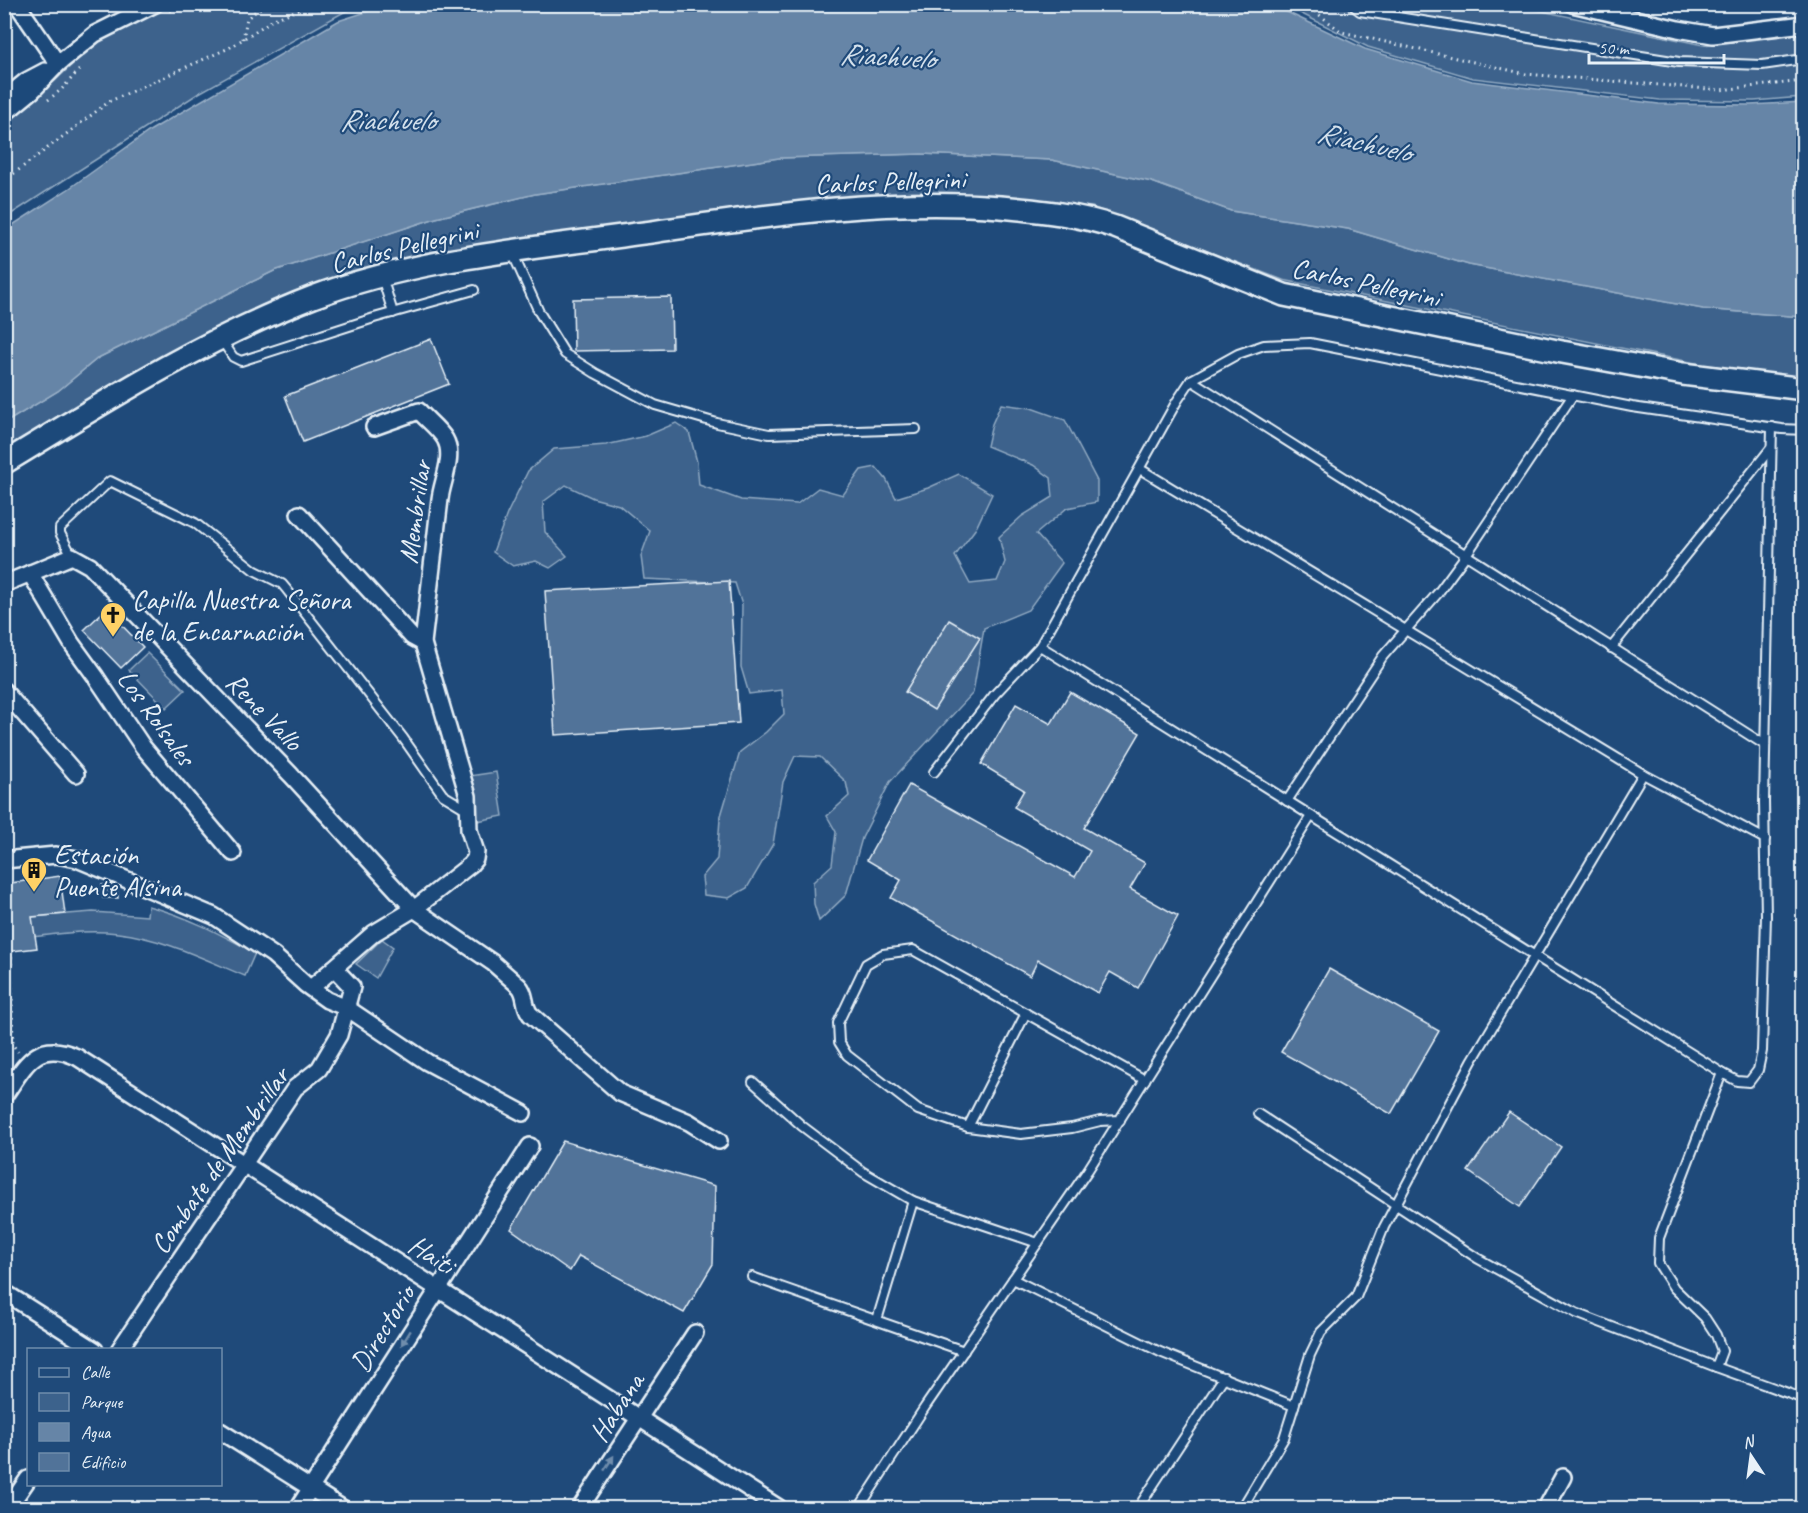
<svg xmlns="http://www.w3.org/2000/svg" width="1808" height="1513" font-family="Caveat,sans-serif">
	<rect width="100%" height="100%" fill="#1f4a7a"/>
	<filter id="ink" filterUnits="userSpaceOnUse"><feTurbulence type="fractalNoise" baseFrequency=".0167" numOctaves="2"/><feDisplacementMap in="SourceGraphic" scale="12" xChannelSelector="R" yChannelSelector="G"/><feConvolveMatrix kernelMatrix="1 2 1 2 8 2 1 2 1" color-interpolation-filters="sRGB"/></filter>
	<g filter="url(#ink)">
		<!-- green -->
		<g fill="#3c628c" stroke="#92aac2" stroke-width="1.5">
			<path d="M170,5H368L344,12L199,93L5,218V121L55,81L98,40Z"/>
			<path d="M1284,5H1513L1703,45L1803,33V97L1754,101L1660,100L1473,78L1368,47Z"/>
			<path d="M922,154L1052,160L1152,182L1231,211L1348,229L1469,265L1703,309L1803,317V379H1775L1283,280L1092,207L942,194L355,277L5,452V423L58,391L98,358L274,271L436,218L535,194L779,158Z"/>
			<path d="M1001,404L1031,408L1065,420L1097,481V502L1067,508L1036,534L1062,563L1028,610L984,628L973,693L890,782L862,838L846,895L819,921L814,904L813,882L832,865L836,832L827,816L849,796L846,782L820,757L795,756L783,782L773,844L747,888L729,898L704,895L702,877L717,859L720,819L740,752L766,732L784,714L782,690L749,694L741,667L742,605L735,583L644,579L641,556L650,531L619,505L593,498L566,485L543,502L545,532L567,556L550,568L536,561L513,566L493,552L507,514L528,471L554,449L606,445L646,436L676,423L689,432L697,462L699,485L741,500L797,504L818,488L843,495L861,470L876,467L886,479L896,498L928,488L959,474L992,494L976,528L955,556L970,584L997,581L1005,562L999,537L1022,516L1053,497L1051,478L1033,465L987,446L992,424Z"/>
			<path d="M147,653L185,690L166,708L129,670Z"/>
			<path d="M496,772L503,816L477,821L470,776Z"/>
			<path d="M148,906C187,916 220,934 255,953L245,976C204,959 162,938 118,933C86,929 53,935 21,938L18,918L93,912L147,916Z"/>
			<path d="M382,939L393,947L376,978L356,964Z"/>
		</g>
		<!-- water -->
		<path fill="#6685a7" stroke="#9ab0c7" stroke-width="1.5" d="M391,4L1272,5L1365,49L1472,81L1659,104L1750,105L1803,102V317L1703,309L1469,265L1348,229L1231,211L1152,182L1052,160L922,154L779,158L535,194L436,218L274,271L98,358L58,391L5,423V230L67,190L151,130L338,21Z"/>
		<!-- building -->
		<g fill="#517399" stroke="#e8f1f8" stroke-width="1.5">
			<path d="M671,297L672,349L574,351L573,299Z"/>
			<path d="M431,339L449,384L303,442L285,396Z"/>
			<path d="M729,581L739,723L555,735L545,591Z"/>
			<path d="M106,609L143,647L121,668L84,630Z"/>
			<path d="M949,620L980,638L934,710L905,692Z"/>
			<path d="M1070,692L1140,733L1084,828L1145,863L1130,889L1178,916L1138,988L1110,972L1098,993L1038,960L1030,976L891,898L901,880L867,860L909,785L1075,877L1090,851L1014,807L1024,790L981,764L1016,704L1051,724Z"/>
			<path d="M60,876L65,914L32,917L37,948L4,952V884Z"/>
			<path d="M113,884L117,886L118,898H103L102,885Z"/>
			<path d="M1329,969L1439,1031L1391,1114L1281,1052Z"/>
			<path d="M1509,1112L1561,1147L1520,1207L1468,1171Z"/>
			<path d="M563,1141L715,1186L713,1264L684,1313L579,1256L570,1271L511,1229Z"/>
		</g>
		<g fill="none" stroke-linecap="round" stroke-linejoin="round">
			<!-- lane casing -->
			<g stroke="#e8f1f8" stroke-width="12">
				<g id="lane">
					<path d="M1351,4L1360,11L1679,62L1762,65L1804,59"/>
					<path d="M512,252L539,312L565,354L595,373L655,405L717,423L769,434L916,429"/>
					<path d="M382,277L393,313"/>
					<path d="M221,339L233,357L241,361L374,318L474,290"/>
					<path d="M1191,380L1765,745"/>
					<path d="M1140,469L1643,774L1765,839"/>
					<path d="M72,556L60,533V528L110,481L195,523L254,570L282,584L287,590L403,738L443,795L468,810"/>
					<path d="M1040,646L1722,1073L1737,1081L1749,1082L1758,1070L1762,1051L1766,916L1764,802L1772,427"/>
					<path d="M1611,648L1771,448"/>
					<path d="M934,772L995,694L1040,646L1177,401L1191,380L1238,354L1264,345L1310,343L1632,407L1782,429L1804,430"/>
					<path d="M1287,801L1383,656L1438,593L1466,555L1573,395"/>
					<path d="M753,1082L802,1126L863,1172L913,1201L1038,1243"/>
					<path d="M1258,1114L1477,1258L1576,1313L1716,1367L1804,1399"/>
					<path d="M1120,1120L1100,1121L1072,1128L1021,1134L968,1127L918,1110L847,1055L839,1042L838,1023L866,964L883,954L913,950L1145,1080"/>
					<path d="M968,1127L1026,1013"/>
					<path d="M752,1277L964,1351"/>
					<path d="M1013,1279L1160,1352L1294,1406"/>
					<path d="M877,1320L913,1201"/>
					<path d="M1716,1367L1722,1351L1716,1335L1705,1318L1674,1288L1658,1263L1659,1238L1722,1073"/>
					<path d="M859,1508L925,1407L1088,1170L1311,816"/>
					<path d="M1138,1508L1224,1377"/>
					<path d="M1242,1508L1284,1438L1310,1355L1321,1332L1356,1297L1384,1227L1472,1061L1643,774"/>
				</g>
			</g>
			<!-- street casing -->
			<g stroke="#e8f1f8" stroke-width="20">
				<g id="street">
					<path d="M17,4L58,64"/>
					<path d="M1572,4L1678,29L1713,35L1804,24"/>
					<path d="M4,99L26,81L45,71"/>
					<path d="M4,114L32,91L58,64L95,34L155,4"/>
					<path d="M299,514L412,637L423,643"/>
					<path d="M30,573L72,644L96,677L143,747L233,853"/>
					<path d="M4,584L72,556L90,566L291,775L414,909L493,963L519,986C527,994 523,1005 530,1014L620,1093L689,1122L719,1141"/>
					<path d="M4,691L76,774"/>
					<path d="M4,860L56,855L77,859L214,916L273,955L306,985L327,1000L347,1008L427,1062L523,1113"/>
					<path d="M311,988L374,933L414,909L470,865L475,859L476,852L469,830L468,796L423,643L440,499C442,481 455,456 445,439C439,429 427,420 419,411L374,427"/>
					<path d="M4,1096C25,1066 36,1038 77,1057L779,1508"/>
					<path d="M4,1292L95,1350"/>
					<path d="M119,1350L295,1088L319,1069L339,1035L352,987L334,968"/>
					<path d="M220,1431L342,1508"/>
					<path d="M8,1508L28,1479"/>
					<path d="M298,1508L530,1146"/>
					<path d="M580,1508L695,1333"/>
					<path d="M1546,1508L1563,1477"/>
				</g>
			</g>
			<!-- secondary casing -->
			<g stroke="#e8f1f8" stroke-width="26">
				<path id="secondary" d="M4,463C104,402 204,339 313,297C412,260 518,250 622,236C747,219 873,197 1000,207C1040,211 1077,214 1115,227L1284,295L1562,352L1683,374L1804,389"/>
			</g>
			<!-- path -->
			<g stroke="#e8f1f8" stroke-width="3" stroke-dasharray="1.5 4.5" stroke-linecap="butt">
				<path d="M1305,4L1342,32L1526,74L1720,90L1804,81"/>
				<path d="M170,11L182,4"/>
				<path d="M1433,11L1440,4"/>
				<path d="M243,39L247,18L266,4"/>
				<path d="M48,100L62,89L80,69"/>
				<path d="M4,181L110,101L229,48L274,19L313,4"/>
				<path d="M11,951L13,1045L18,1052"/>
			</g>
			<!-- lane -->
			<use href="#lane" stroke="#1f4a7a" stroke-width="8"/>
			<!-- street -->
			<use href="#street" stroke="#1f4a7a" stroke-width="15"/>
			<!-- secondary -->
			<use href="#secondary" stroke="#1f4a7a" stroke-width="21"/>
		</g>
		<!-- one-way arrows -->
		<defs><path id="oneway-solid" d="M-6-.8H1V-3.2L6.5 0L1 3.2V.8H-6Z" transform="scale(1.5)"/></defs>
		<g fill="#6f8dac">
			<use href="#oneway-solid" transform="translate(406 1338) rotate(122)"/>
			<use href="#oneway-solid" transform="translate(609 1463) rotate(-57)"/>
		</g>
	</g>
	<!-- icons -->
	<defs>
		<g id="church-pin" transform="scale(1.35)"><path d="M0 17L-7.5 6A9.5 9.5 0 1 1 7.5 6Z" fill="#ffd166" stroke="#1f4a7a"/><path d="M-1.2-6h2.4v3.5h3.3v2.4h-3.3V6h-2.4V-.1h-3.3v-2.4h3.3Z" fill="#111"/></g>
		<g id="building-pin" transform="scale(1.35)"><path d="M0 17L-7.5 6A9.5 9.5 0 1 1 7.5 6Z" fill="#ffd166" stroke="#1f4a7a"/><path d="M-4-6H4V6H1V3H-1V6H-4ZM-2.5-4.3h1.7v1.8h-1.7ZM.8-4.3h1.7v1.8H.8ZM-2.5-1h1.7V.8h-1.7ZM.8-1h1.7V.8H.8Z" fill="#111"/></g>
	</defs>
	<g fill-rule="evenodd">
		<use href="#church-pin" x="113" y="615"/>
		<use href="#building-pin" x="34" y="870"/>
	</g>
	<g text-anchor="middle" stroke-width="4.5" stroke-linejoin="round" paint-order="stroke">
		<!-- street labels -->
		<g font-size="28" fill="#e8f1f8" stroke="#1f4a7a">
			<text transform="translate(890 181) rotate(-2)" y="10">Carlos Pellegrini</text>
			<text transform="translate(404 246) rotate(-13)" y="10">Carlos Pellegrini</text>
			<text transform="translate(1366 282) rotate(12)" y="10">Carlos Pellegrini</text>
			<text transform="translate(414 512) rotate(-82)" y="10">Membrillar</text>
			<text transform="translate(265 711) rotate(46)" y="10">Rene Vallo</text>
			<text transform="translate(157 717) rotate(54)" y="10">Los Rolsales</text>
			<text transform="translate(219 1160) rotate(-55)" y="10">Combate de Membrillar</text>
			<text transform="translate(432 1254) rotate(33)" y="10">Haiti</text>
			<text transform="translate(382 1328) rotate(-58)" y="10">Directorio</text>
			<text transform="translate(616 1407) rotate(-57)" y="10">Habana</text>
		</g>
		<!-- poi labels -->
		<g font-size="28" fill="#e8f1f8" stroke="#1f4a7a" text-anchor="start">
			<text x="132" y="609">Capilla Nuestra Señora<tspan x="132" dy="32">de la Encarnación</tspan></text>
			<text x="54" y="864">Estación<tspan x="54" dy="32">Puente Alsina</tspan></text>
		</g>
		<!-- water labels -->
		<g font-size="30" font-style="italic" fill="#d4e1ec" stroke="#1f4a7a">
			<text transform="translate(887 56) rotate(3)" y="10">Riachuelo</text>
			<text x="387" y="130">Riachuelo</text>
			<text transform="translate(1364 142) rotate(13)" y="10">Riachuelo</text>
		</g>
	</g>
	<!-- margin -->
	<rect width="1808" height="1513" fill="none" stroke="#1f4a7a" stroke-width="24"/>
	<rect x="12" y="12" width="1784" height="1489" fill="none" stroke="#e8f1f8" stroke-width="2" filter="url(#ink)"/>
	<!-- legend -->
	<rect x="27" y="1348" width="195" height="138" fill="#1f4a7a" stroke="#6f8dac" stroke-width="1.5"/>
	<rect x="39" y="1368" width="30" height="9" fill="#1f4a7a" stroke="#6f8dac" stroke-width="1.5"/>
	<text x="81" y="1378" font-size="18" fill="#e8f1f8">Calle</text>
	<rect x="39" y="1393" width="30" height="18" fill="#3c628c" stroke="#6f8dac" stroke-width="1.5"/>
	<text x="81" y="1408" font-size="18" fill="#e8f1f8">Parque</text>
	<rect x="39" y="1423" width="30" height="18" fill="#6685a7" stroke="#6f8dac" stroke-width="1.5"/>
	<text x="81" y="1438" font-size="18" fill="#e8f1f8">Agua</text>
	<rect x="39" y="1453" width="30" height="18" fill="#517399" stroke="#6f8dac" stroke-width="1.5"/>
	<text x="81" y="1468" font-size="18" fill="#e8f1f8">Edificio</text>
	<!-- north arrow -->
	<g transform="translate(1751 1456) rotate(347)" stroke="#1f4a7a" stroke-width="4.5" paint-order="stroke">
	<path d="M0-4.5L10 22L0 15L-10 22Z" fill="#e8f1f8"/>
	<text y="-9" font-size="16" font-weight="bold" text-anchor="middle" fill="#e8f1f8">N</text>
	</g>
	<!-- scale -->
	<path d="M1589 54v9h135v-9" fill="none" stroke="#e8f1f8" stroke-width="3"/>
	<text x="1598" y="54" font-size="18" fill="#e8f1f8" stroke="#1f4a7a" stroke-width="4.5" paint-order="stroke">50 m</text>
</svg>
